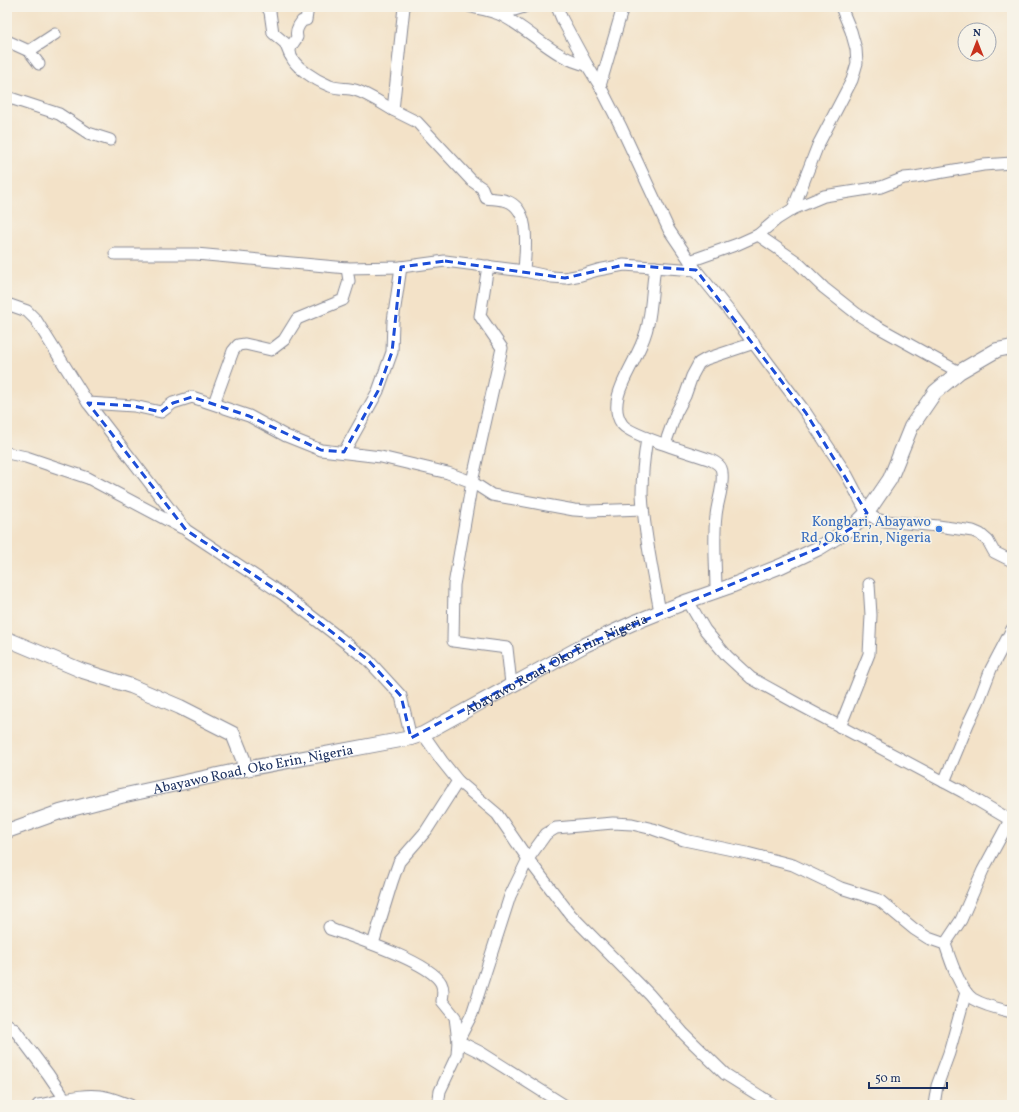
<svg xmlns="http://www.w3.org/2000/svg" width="1019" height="1112" font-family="Vollkorn,serif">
	<rect width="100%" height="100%" fill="#f7f3e8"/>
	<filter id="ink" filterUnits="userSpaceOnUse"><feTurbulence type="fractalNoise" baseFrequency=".025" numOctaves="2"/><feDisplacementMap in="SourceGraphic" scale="8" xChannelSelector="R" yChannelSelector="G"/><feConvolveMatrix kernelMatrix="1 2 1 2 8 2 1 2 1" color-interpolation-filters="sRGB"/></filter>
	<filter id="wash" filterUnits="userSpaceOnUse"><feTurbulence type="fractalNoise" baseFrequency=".012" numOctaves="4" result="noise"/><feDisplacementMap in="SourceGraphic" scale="16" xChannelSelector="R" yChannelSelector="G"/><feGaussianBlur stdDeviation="0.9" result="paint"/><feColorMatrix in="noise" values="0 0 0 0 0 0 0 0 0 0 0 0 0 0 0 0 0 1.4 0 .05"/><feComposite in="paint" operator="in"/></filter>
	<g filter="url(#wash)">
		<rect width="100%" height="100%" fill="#f3e2c8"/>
	</g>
	<g filter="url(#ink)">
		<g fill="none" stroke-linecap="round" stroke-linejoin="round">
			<!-- minor casing -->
			<g stroke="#878893" stroke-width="13">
				<g id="minor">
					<path d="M267,7L270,12L273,33L285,43L290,55"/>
					<path d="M308,7L306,20L302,21C298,26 295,31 297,37C295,42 290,45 290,51C290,66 318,81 330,86C338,89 347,88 355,90C368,94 381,103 393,110"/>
					<path d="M404,7L393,110L417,122L472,181L482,188L486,198C492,199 501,199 507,201C532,210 525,251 524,271"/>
					<path d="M471,7C481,9 494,11 503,16C532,31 555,59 587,65"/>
					<path d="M557,7L562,19L587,65L600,86L621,127L669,230L696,270L730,312L806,413L847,475L867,513L876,519L885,521L938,526L973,531L980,534L988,541L994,552L1012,561"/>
					<path d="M501,14L524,7"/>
					<path d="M7,41L29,51L55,34"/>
					<path d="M29,51L39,64"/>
					<path d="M600,86L623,7"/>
					<path d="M7,97L59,114L88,133L110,140"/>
					<path d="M793,209L818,145L852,80L857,63L856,49L851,31L841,7"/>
					<path d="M758,235L796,261L824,288L857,314L876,326L959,372"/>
					<path d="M115,254H196L347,268L401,267L445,261L524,271L552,277L565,278L581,275L598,270L624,265L696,270"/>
					<path d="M690,261L738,244L758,235L777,219L793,209L824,196L881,187L904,178L915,177L983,165L1012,163"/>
					<path d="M488,266L480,316L502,348L472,482L454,585L453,641L507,648L511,684"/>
					<path d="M655,267C652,286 652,306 648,324C646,335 641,346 636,356C628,374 607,403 622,424C630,436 693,453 711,460C717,463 722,466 722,473C724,487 717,502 716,516C713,541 716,567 716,591"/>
					<path d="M7,304L27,311L36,320L88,403L186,530L284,595L368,660L401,696L411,738"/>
					<path d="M88,403L134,406L161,412L173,403L192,397L249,416L286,436L321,450L381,457L448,473L472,482L492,495L574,510L589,511L643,509"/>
					<path d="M214,403L233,351L238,345L245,344L271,350L284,340L297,319L343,300L349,281L347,268"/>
					<path d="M647,438C644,457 642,475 642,494C644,533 653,573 660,612"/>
					<path d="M665,444L676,413L685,396L692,376L699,363L706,359L754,343"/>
					<path d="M344,452L378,391L392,352L393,321L401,267"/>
					<path d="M7,453L26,457L88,478L182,528"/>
					<path d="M688,601L705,630L727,656L751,678L798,704L963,792L1012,821"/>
					<path d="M840,727L869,654L871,615L869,584"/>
					<path d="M423,734L442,761L458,781L497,814L528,859L570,914L649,994L684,1034L725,1074L774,1105"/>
					<path d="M944,782L968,724L978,703L991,669L1012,629"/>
					<path d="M329,927L330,929C353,937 430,962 441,983C444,989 443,994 442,1001L455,1017L458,1041L480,1052L564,1105"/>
					<path d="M373,944L392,882L399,862L426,831L458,781"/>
					<path d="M945,944L961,920L983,870L1010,820"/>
					<path d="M7,1024L15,1030L48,1074L65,1099"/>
					<path d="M38,1105C59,1102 79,1093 100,1096C110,1097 121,1102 130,1105"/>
					<path d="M438,1105L440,1091L457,1055L458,1041L472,1014L510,896L528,859L546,834L556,828L613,823L632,824L653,829L684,840L747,853L793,865L841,888L879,900L914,929L928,938L945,944C950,959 960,991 973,999C985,1006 999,1009 1012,1012"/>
					<path d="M934,1105L937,1086L949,1053L966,992"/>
				</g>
			</g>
			<!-- tertiary casing -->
			<g stroke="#878893" stroke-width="16">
				<g id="tertiary">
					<path d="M7,639L83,671L131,686L180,707L233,734L243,759L245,769"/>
					<path id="s1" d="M7,831L60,812L121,796L245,769L411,738L423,734L585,645L633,623L688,601L728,587L781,566L819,548L853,527L867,513L890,479L911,427L935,392L959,372L997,350L1012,347"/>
				</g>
			</g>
			<!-- minor -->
			<use href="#minor" stroke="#fff" stroke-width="11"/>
			<!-- tertiary -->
			<use href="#tertiary" stroke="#fff" stroke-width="14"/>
		</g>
	</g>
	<!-- marked area -->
	<path fill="none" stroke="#1d4ed8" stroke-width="3" stroke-dasharray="8 5" stroke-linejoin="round" d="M445,261L565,278L624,265L696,270L806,413L867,513L853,527L819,548L585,645L411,738L401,696L368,660L284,595L186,530L88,403L134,406L161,412L173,403L192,397L249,416L321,450L344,452L378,391L392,352L401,267Z"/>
	<!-- markers -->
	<circle fill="#3f7fe0" stroke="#f7f3e8" stroke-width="1.5" cx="939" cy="529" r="4"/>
	<g text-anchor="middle" stroke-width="3.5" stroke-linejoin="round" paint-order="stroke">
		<!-- shop labels -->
		<g font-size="14" fill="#366cbe" stroke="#f7f3e8" text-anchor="end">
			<text x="931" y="526">Kongbari, Abayawo<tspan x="931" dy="16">Rd, Oko Erin, Nigeria</tspan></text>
		</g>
		<!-- street labels -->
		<g font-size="14" fill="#1b2f5e" stroke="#f7f3e8">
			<text dy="5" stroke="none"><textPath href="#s1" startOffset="578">Abayawo Road, Oko Erin, Nigeria</textPath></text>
			<text dy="5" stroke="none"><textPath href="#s1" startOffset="254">Abayawo Road, Oko Erin, Nigeria</textPath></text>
		</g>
	</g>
	<!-- margin -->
	<rect width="1019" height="1112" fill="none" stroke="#f7f3e8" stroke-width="24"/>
	<!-- north arrow -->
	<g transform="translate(977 42)"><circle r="19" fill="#f7f3e8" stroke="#9fa5b1"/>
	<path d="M0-3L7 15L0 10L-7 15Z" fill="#c8321e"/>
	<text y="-6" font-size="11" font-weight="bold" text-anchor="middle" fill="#1b2f5e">N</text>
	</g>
	<!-- scale -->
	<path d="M869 1082v6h78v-6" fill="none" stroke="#1b2f5e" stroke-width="2"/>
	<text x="875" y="1082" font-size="12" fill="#1b2f5e" stroke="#f7f3e8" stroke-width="3" paint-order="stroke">50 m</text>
</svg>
